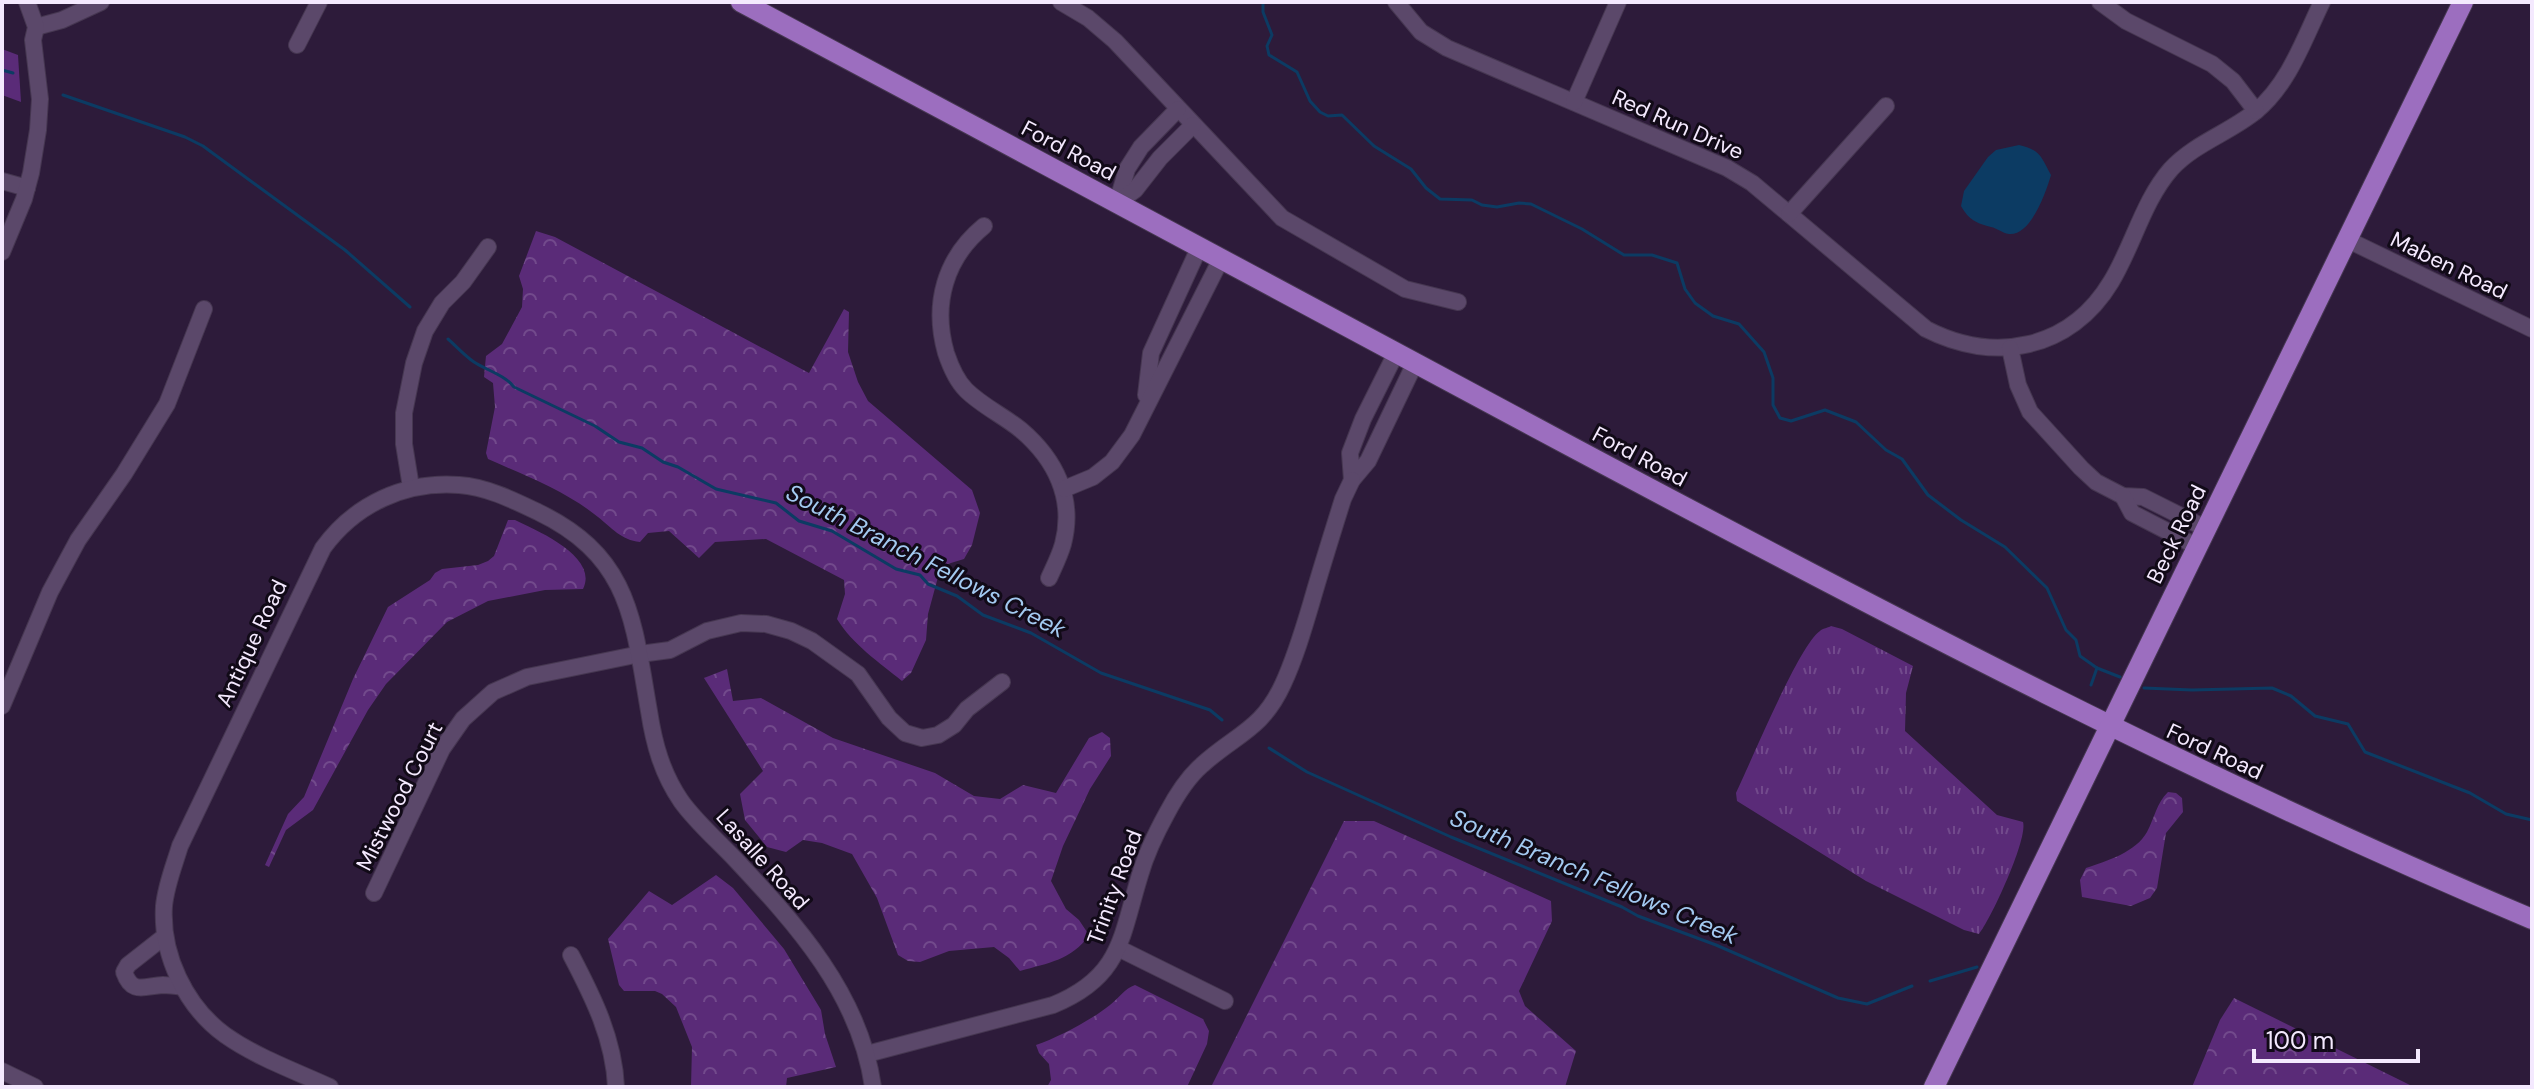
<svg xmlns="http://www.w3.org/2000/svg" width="2534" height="1089" font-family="'DM Sans',sans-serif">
	<defs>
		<pattern id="grass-tufts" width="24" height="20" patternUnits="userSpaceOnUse" patternTransform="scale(2)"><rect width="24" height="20" fill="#5a2b78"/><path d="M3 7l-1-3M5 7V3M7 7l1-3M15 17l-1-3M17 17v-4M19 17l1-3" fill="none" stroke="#724a8c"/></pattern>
		<pattern id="forest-crowns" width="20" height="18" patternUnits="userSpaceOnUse" patternTransform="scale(2)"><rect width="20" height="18" fill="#5a2b78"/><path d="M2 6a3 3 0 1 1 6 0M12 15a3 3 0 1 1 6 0" fill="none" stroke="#724a8c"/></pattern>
	</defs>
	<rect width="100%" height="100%" fill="#2d1b3a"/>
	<!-- grass -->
	<path fill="url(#grass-tufts)" d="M1831,626L1842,629L1913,666L1906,693L1905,731L1997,815L2023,822C2028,839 1991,919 1979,934L1964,930L1866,881L1737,801L1736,793C1750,764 1799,645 1820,631C1821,629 1830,627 1831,626Z"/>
	<!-- forest -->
	<g fill="url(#forest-crowns)">
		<path d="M536,231L555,237L809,373L844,309L849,312L848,352L858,382L868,401L972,490L980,513L972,545L964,559L941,566L928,614L926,640L911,673L902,681C880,663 852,644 837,619L845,594L844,580L766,539L715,542L699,558L669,531L648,533L640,542C621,540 612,528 598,517C566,491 526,476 488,459L486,453L495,407L493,383L484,377L486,356L502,344L522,307L523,289L519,276Z"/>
		<path d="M508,520H515C538,531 599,557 583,589L545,590L488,601L447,622L386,684L368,710L313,810L286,830L269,867L265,865L288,814L304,797L353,679L388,607L430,580L435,573L442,569L478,565L488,561L494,556Z"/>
		<path d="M727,669L733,701L761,698L833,738L935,773L974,796L1000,799L1023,785L1056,793L1089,738L1102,732L1110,738L1111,756L1090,789L1063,846L1051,881L1066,909L1079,920L1089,935C1072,960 1048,963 1020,971L1009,958L994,947L949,951L920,962L908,961L898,955L877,898L852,854L822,843L803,840L786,852L767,847L745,820L740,794L763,771L704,678Z"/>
		<path d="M2168,792L2176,793L2182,798L2183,812L2166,833L2157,888L2150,898L2131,906L2082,897L2080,880L2086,868C2107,861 2136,852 2147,832C2155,817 2156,804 2168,792Z"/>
		<path d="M1344,821H1374L1551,901L1552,921L1519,991L1525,1006L1576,1051L1565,1087H1211Z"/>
		<path d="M716,875L733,888L784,949L821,1010L825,1034L836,1067L787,1078L786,1087H691L692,1047L676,1007L662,994L655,991H624L619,985L608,939L649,891L672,905Z"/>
		<path d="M1135,985L1203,1019L1209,1031L1207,1044L1187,1087H1047L1051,1080L1049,1064L1039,1053L1036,1045C1057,1038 1093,1019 1110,1005C1119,998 1124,989 1135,985Z"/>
		<path d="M2234,998L2414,1087H2192L2220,1020Z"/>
	</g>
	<!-- green -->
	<path fill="#5a2b78" d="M2,49L18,55L21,102L2,95Z"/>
	<!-- water -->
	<path fill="#0c3b63" d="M2019,145C2041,150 2041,157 2051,175C2046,192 2031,236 2009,234C2002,233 1997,228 1991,227C1976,223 1969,220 1961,206L1964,191L1988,157L1996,150Z"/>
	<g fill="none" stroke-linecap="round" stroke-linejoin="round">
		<!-- stream -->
		<g stroke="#0c3b63" stroke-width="3">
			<path d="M1263,2V12L1272,35L1267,46L1269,55L1297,72L1310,101L1320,112L1328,116L1342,115L1374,146L1411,169L1426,188L1440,199L1472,200L1482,205L1497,207L1519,203L1531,204L1582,229L1624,255H1652L1677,263L1685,289L1695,303L1713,316L1739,324L1764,352L1773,378V405L1780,418L1791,421L1825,410L1856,422L1886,450L1902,459L1928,495L1961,520L2005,547L2047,588L2066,630L2076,640L2080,656L2097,668L2120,677"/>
			<path d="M2,70L13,73"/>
			<path d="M63,95L185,137L203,146L345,250L410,307"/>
			<path d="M448,339C456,346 465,356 474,362C486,370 505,375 514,387L595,426L619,442L642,448L663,462L678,467L716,489L776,503L799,521L832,531L896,569L920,575L928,584L957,596L983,615L1031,633L1101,673L1210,710L1222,720"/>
			<path d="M2091,685L2097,668"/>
			<path d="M2144,688L2192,690L2272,688L2291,696L2315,716L2348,724L2365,752L2470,793L2506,814L2532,820"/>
			<path d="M1269,748L1307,772L1451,837L1622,907L1638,916L1716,945L1838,998L1867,1004L1912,986"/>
			<path d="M1930,981L1977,967"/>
		</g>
		<!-- minor casing -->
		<g stroke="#463751" stroke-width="18">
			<g id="minor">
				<path d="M1061,2L1088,18L1115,41L1282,218L1405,289L1458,302"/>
				<path d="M1396,2L1421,32L1447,48L1727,168L1752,183L1926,329C1994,364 2070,350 2111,282C2133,246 2143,201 2171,169C2195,143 2229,133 2256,111C2289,84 2304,39 2322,2"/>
				<path d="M2100,2L2126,21L2212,64L2233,81L2256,111"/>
				<path d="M36,27L62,20L101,2"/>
				<path d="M297,45L319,2"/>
				<path d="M1574,102L1618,2"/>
				<path d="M2,181L27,188"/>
				<path d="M1117,203L1127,169L1141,147L1178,109"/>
				<path d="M1117,203L1135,190L1160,158L1193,125"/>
				<path d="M1789,214L1886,106"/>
				<path d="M984,226C945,258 932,304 946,353C950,365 957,381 966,390C982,406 1004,416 1021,430C1055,459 1075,498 1063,544C1060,555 1054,567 1049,578"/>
				<path d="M2346,239L2532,329"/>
				<path d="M2,252L24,199L31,173L38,130L40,99L33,40L36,27L27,2"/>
				<path d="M2010,348L2018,385L2030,412L2081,468L2096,482L2123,496L2143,497L2205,528"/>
				<path d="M1396,353L1363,419L1350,453L1352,480L1368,461L1415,363"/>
				<path d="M1146,395L1151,353L1199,248"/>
				<path d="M411,487L404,444V413L414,363L425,331L442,303L463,282L488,247"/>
				<path d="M1064,489L1093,477L1112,462L1132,435L1221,259"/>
				<path d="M2123,496L2132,513L2196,546"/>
				<path d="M2,706L50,592L78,540L124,474L167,404L204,309"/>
				<path d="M374,893L442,749L463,719L493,692L527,677L640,654L670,650L707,631L741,623L766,624L791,631L812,641L858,674L889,718L905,733L922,738L938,735L954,725L967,709L1002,682"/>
				<path d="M165,936L128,965L124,972C132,995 144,986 163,985C169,985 176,986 183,987"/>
				<path d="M1118,948L1225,1001"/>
				<path d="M571,955C593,997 614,1039 616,1087"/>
				<path d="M867,1054L1053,1005C1122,977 1121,936 1140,875C1146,854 1156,833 1167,813C1176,796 1187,778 1202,765C1236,734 1262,730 1283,684C1295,658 1303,631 1311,604C1321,569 1332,534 1343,499L1352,480"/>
				<path d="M2,1071L35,1087"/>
				<path d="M330,1087C295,1071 256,1057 225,1035C185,1006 161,954 164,906C166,885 174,866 180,846L323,548C355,504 405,481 459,485C487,487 513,500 538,512C631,557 633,620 649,711C654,744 662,773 681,801C696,822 717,840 735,859C796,924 860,994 873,1087"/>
			</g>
		</g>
		<!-- major casing -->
		<g stroke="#463751" stroke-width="22">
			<g id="major">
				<path d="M741,2C1018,149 1294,299 1570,446C1887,615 2202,780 2532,919"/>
				<path d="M1934,1087L2463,2"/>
			</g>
		</g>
		<!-- minor -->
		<use href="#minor" stroke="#5b486a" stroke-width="16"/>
		<!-- major -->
		<use href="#major" stroke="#9c6ebf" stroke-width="20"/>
	</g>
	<g text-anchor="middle" stroke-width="6" stroke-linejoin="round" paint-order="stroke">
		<!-- street labels -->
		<g font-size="22" fill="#f4e9fe" stroke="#110a17">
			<text transform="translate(1678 124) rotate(24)" y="8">Red Run Drive</text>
			<text transform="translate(1069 150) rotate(28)" y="8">Ford Road</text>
			<text transform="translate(2449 265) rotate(26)" y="8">Maben Road</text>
			<text transform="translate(1640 456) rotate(28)" y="8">Ford Road</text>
			<text transform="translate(2176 534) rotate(-64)" y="8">Beck Road</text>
			<text transform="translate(251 643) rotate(-65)" y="8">Antique Road</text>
			<text transform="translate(2215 751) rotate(25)" y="8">Ford Road</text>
			<text transform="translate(399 796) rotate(-63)" y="8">Mistwood Court</text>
			<text transform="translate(763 859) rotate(48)" y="8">Lasalle Road</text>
			<text transform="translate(1114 887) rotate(-70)" y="8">Trinity Road</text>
		</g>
		<!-- water labels -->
		<g font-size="24" font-style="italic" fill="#a3c9f0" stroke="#110a17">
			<text transform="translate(926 561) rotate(27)" y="8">South Branch Fellows Creek</text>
			<text transform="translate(1594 877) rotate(23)" y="8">South Branch Fellows Creek</text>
		</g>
	</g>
	<!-- border -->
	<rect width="2534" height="1089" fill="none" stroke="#f4e9fe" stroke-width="8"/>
	<!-- scale -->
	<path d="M2254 1049v12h164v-12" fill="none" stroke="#f4e9fe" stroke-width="4"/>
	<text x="2266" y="1049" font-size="24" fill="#f4e9fe" stroke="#110a17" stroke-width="6" paint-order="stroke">100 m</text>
</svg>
